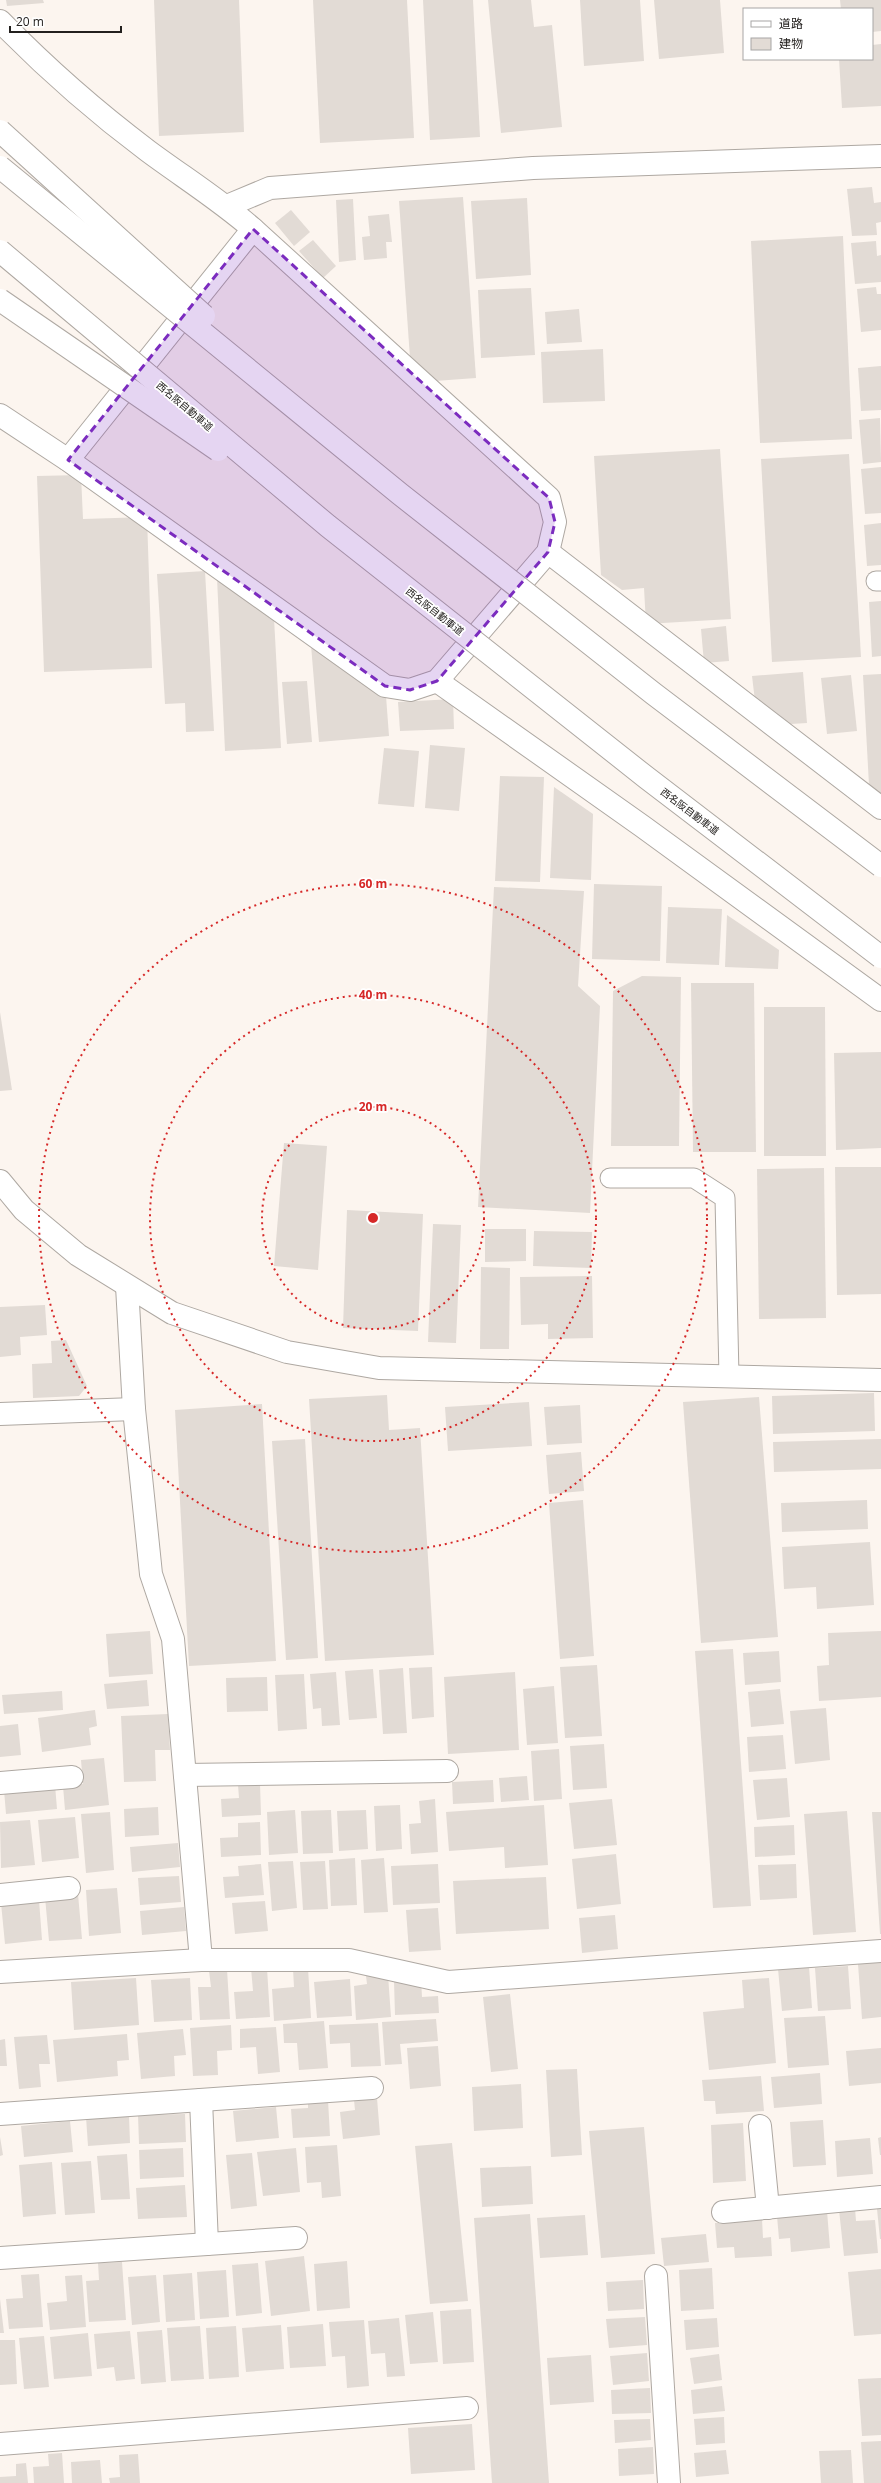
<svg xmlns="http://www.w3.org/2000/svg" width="881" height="2483" font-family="'Open Sans','Noto Sans JP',sans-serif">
	<rect width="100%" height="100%" fill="#fcf5ef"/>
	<!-- building -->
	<g fill="#e2dbd5">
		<path d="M6,0H43L44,3L7,6Z"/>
		<path d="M154,0H239L244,132L159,136Z"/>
		<path d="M313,0H407L414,138L320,143Z"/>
		<path d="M423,0H473L480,137L430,140Z"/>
		<path d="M488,0H531L534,27L552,25L562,127L501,133Z"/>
		<path d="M580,0H640L644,61L584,66Z"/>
		<path d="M654,0H720L724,53L659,59Z"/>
		<path d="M840,0H881V31L872,32V9H841Z"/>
		<path d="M881,44V106L842,108L839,59H872V45Z"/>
		<path d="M872,187L874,203L881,202V222L876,223L877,235L852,236L847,189Z"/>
		<path d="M463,197L476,378L435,381L410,358L399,201Z"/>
		<path d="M527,198L531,275L476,279L471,201Z"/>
		<path d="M353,199L356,260L339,262L336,200Z"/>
		<path d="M291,210L310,232L294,246L275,223Z"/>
		<path d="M389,214L392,242H386L387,258L364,260L362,237L370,236L368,216Z"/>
		<path d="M843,236L852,439L760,443L751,241Z"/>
		<path d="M313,240L336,266L323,278L299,251Z"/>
		<path d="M876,241L877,256L881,255V282L855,284L851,243Z"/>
		<path d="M876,287L877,294H881V330L861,332L857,289Z"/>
		<path d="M531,288L535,355L481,358L478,290Z"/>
		<path d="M579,309L582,342L547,344L545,312Z"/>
		<path d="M603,349L605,401L543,403L541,352Z"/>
		<path d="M881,366V410L861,411L858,368Z"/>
		<path d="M880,418L881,462L863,464L859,420Z"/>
		<path d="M720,449L731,619L646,624L644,588L622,590L601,575L594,456Z"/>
		<path d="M849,454L861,657L772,662L761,459Z"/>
		<path d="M881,467V513L865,514L861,469Z"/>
		<path d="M81,475L83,519L147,517L152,668L44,672L37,476Z"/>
		<path d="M881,523V565L867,566L864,525Z"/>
		<path d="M205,571L214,731L186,732L185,703L165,704L157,574Z"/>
		<path d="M217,578L274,618L281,748L225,751Z"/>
		<path d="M881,601V656L872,657L869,602Z"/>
		<path d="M726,626L729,661L704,663L701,629Z"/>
		<path d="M311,645L386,696L389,736L319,742Z"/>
		<path d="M803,672L807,723L791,724L755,701L752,676Z"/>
		<path d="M881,674V795L869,785L863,675Z"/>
		<path d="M851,675L857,731L827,734L821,678Z"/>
		<path d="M307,681L312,742L287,744L282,682Z"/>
		<path d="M453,699L454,729L400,731L398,702Z"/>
		<path d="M430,745L465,748L459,811L425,808Z"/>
		<path d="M384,748L419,751L414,807L378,804Z"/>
		<path d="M500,776L544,777L540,882L495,881Z"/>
		<path d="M554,787L593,814L591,880L550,878Z"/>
		<path d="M594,884L662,886L660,961L592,959Z"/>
		<path d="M494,887L584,891L578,986L600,1006L590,1213L478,1207Z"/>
		<path d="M668,907L722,909L719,965L666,963Z"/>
		<path d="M727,915L779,950L778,969L725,967Z"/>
		<path d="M642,976L681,977L679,1146H611L613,991Z"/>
		<path d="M691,983H754L756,1152H693Z"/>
		<path d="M764,1007H825L826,1156H764Z"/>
		<path d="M0,1012L12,1090L0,1091Z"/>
		<path d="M881,1052V1148L836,1150L834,1053Z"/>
		<path d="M284,1143L327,1146L318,1270L274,1266Z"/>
		<path d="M835,1167H881V1294L837,1295Z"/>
		<path d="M824,1168L826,1318L759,1319L757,1169Z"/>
		<path d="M347,1210L423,1214L418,1331L343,1328Z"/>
		<path d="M433,1224L461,1225L456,1343L428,1342Z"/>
		<path d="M485,1229H526V1261L485,1262Z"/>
		<path d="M534,1231L592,1232L591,1268L533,1266Z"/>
		<path d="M481,1267L510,1268L509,1349H480Z"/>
		<path d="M592,1276L593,1338L548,1339V1324L521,1325L520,1277Z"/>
		<path d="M45,1305L47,1335L20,1337L21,1355L0,1357V1307Z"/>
		<path d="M66,1340L87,1386L79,1396L33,1398L32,1364L52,1363L51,1341Z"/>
		<path d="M874,1393L875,1431L773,1434L772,1396Z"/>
		<path d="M387,1395L389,1430L420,1428L434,1655L325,1661L309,1399Z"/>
		<path d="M759,1397L778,1637L701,1643L683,1402Z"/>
		<path d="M529,1402L532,1446L448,1451L445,1407Z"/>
		<path d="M262,1404L276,1661L189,1666L175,1410Z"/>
		<path d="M580,1405L582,1443L547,1445L544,1407Z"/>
		<path d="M305,1439L318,1658L286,1660L272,1441Z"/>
		<path d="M881,1439V1469L774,1472L773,1442Z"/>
		<path d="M581,1452L584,1491L549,1494L546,1455Z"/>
		<path d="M583,1500L594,1656L560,1659L549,1503Z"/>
		<path d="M867,1500L868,1529L782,1532L781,1503Z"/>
		<path d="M870,1542L874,1605L817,1609L816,1587L784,1589L782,1547Z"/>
		<path d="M150,1631L153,1674L109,1677L106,1634Z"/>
		<path d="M881,1631V1697L819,1701L817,1666L829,1665L828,1633Z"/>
		<path d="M733,1649L751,1906L713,1908L695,1651Z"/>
		<path d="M779,1651L781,1682L745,1685L743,1653Z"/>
		<path d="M597,1665L602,1736L565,1738L560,1667Z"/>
		<path d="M432,1667L434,1717L412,1719L409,1668Z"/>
		<path d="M403,1668L407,1733L383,1734L379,1670Z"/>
		<path d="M373,1669L377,1718L349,1720L345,1671Z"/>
		<path d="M336,1672L340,1725L322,1726L321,1708L313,1709L310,1674Z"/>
		<path d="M515,1672L519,1750L448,1754L444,1677Z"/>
		<path d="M304,1674L307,1729L278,1731L275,1675Z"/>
		<path d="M267,1677L268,1711L227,1712L226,1678Z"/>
		<path d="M147,1680L149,1706L107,1709L104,1684Z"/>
		<path d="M554,1686L558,1743L527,1745L523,1689Z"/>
		<path d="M780,1689L784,1724L751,1727L748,1692Z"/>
		<path d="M62,1691L63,1710L4,1714L2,1695Z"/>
		<path d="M826,1708L830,1760L795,1764L790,1711Z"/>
		<path d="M95,1710L97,1726L89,1728L91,1745L42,1752L38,1718Z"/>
		<path d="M168,1714L170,1750H155L156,1781L124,1782L121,1716Z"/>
		<path d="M18,1724L21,1755L0,1757V1726Z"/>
		<path d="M783,1735L786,1769L749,1772L747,1737Z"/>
		<path d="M604,1744L607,1788L573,1790L570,1746Z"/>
		<path d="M559,1749L562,1799L534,1801L531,1751Z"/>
		<path d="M104,1758L109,1805L65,1810L63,1786L83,1784L81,1760Z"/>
		<path d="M527,1776L529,1800L501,1802L499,1778Z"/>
		<path d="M787,1778L790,1817L757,1820L753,1780Z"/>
		<path d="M493,1780L494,1802L453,1804L452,1782Z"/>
		<path d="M260,1784L261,1815L222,1817L221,1799L239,1798L238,1785Z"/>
		<path d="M55,1785L57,1809L6,1814L4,1790Z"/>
		<path d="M435,1799L438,1852L411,1854L409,1824L421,1823L419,1801Z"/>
		<path d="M612,1799L617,1845L574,1849L569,1803Z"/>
		<path d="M400,1805L402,1849L376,1851L374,1806Z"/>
		<path d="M544,1805L548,1865L505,1868L504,1847L449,1851L446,1812Z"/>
		<path d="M158,1807L159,1835L125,1837L124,1809Z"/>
		<path d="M295,1810L298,1853L269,1855L267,1812Z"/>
		<path d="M331,1810L333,1853L303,1854L301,1811Z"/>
		<path d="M366,1810L368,1849L339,1851L337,1811Z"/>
		<path d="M847,1811L856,1932L813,1935L804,1814Z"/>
		<path d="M110,1812L114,1870L86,1873L81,1814Z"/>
		<path d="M872,1812H881V1934H880Z"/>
		<path d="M75,1817L79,1858L42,1862L38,1820Z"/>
		<path d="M30,1820L35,1865L1,1868L0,1822Z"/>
		<path d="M260,1822L261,1855L221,1857L220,1838L238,1837V1823Z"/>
		<path d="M794,1825L795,1855L755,1857L754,1827Z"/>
		<path d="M178,1843L180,1867L132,1872L130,1847Z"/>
		<path d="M616,1854L621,1904L577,1909L572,1859Z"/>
		<path d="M355,1858L357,1905L331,1906L329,1860Z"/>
		<path d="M384,1858L388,1912L364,1913L361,1860Z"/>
		<path d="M293,1861L297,1908L272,1911L268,1862Z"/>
		<path d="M325,1861L328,1909L303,1910L300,1862Z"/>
		<path d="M261,1864L264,1895L225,1898L223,1877L239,1876L238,1866Z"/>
		<path d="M438,1864L440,1903L393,1905L391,1866Z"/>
		<path d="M796,1864L797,1898L760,1900L758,1865Z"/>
		<path d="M179,1876L181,1902L140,1905L138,1878Z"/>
		<path d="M546,1877L549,1929L456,1934L453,1881Z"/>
		<path d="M117,1888L121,1933L89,1936L86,1890Z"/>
		<path d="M78,1894L82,1939L49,1941L45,1897Z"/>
		<path d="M39,1900L42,1940L5,1944L1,1903Z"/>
		<path d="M265,1901L268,1931L235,1934L232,1903Z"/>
		<path d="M184,1907L186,1931L142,1935L140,1911Z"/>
		<path d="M438,1908L441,1950L409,1952L406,1910Z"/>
		<path d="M615,1915L618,1949L582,1953L579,1918Z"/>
		<path d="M881,1962V2017L862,2019L858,1964Z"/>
		<path d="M848,1966L851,2009L818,2011L815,1968Z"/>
		<path d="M809,1967L812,2008L782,2011L778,1969Z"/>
		<path d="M251,1968H267L270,2017L236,2019L234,1992L253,1991Z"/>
		<path d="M308,1968L311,2018L274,2021L272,1989L294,1987L293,1969Z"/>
		<path d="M227,1969L230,2019L200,2020L198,1987H211L209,1971Z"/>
		<path d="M388,1975L391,2017L356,2020L354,1986L367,1984L366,1976Z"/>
		<path d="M136,1978L139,2025L74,2030L71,1982Z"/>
		<path d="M190,1978L192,2020L154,2022L151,1980Z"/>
		<path d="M769,1978L776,2063L709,2070L703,2012L744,2008L742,1980Z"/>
		<path d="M350,1979L352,2016L317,2018L314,1982Z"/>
		<path d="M421,1979L422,1997L438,1996L439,2013L395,2015L394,1981Z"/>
		<path d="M510,1994L518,2069L491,2072L483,1997Z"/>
		<path d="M825,2016L829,2065L788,2068L784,2018Z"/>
		<path d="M436,2019L438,2041L400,2044L402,2064L385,2065L382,2022Z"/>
		<path d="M324,2021L328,2068L299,2070L297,2043H284L283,2024Z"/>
		<path d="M378,2023L381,2066L351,2067L350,2043L330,2044L329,2025Z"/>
		<path d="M231,2025L232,2050L217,2051L218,2075L193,2076L190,2028Z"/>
		<path d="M276,2027L280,2072L258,2074L256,2047L240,2048V2029Z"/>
		<path d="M183,2029L186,2055L174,2056L175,2076L141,2079L137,2033Z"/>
		<path d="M127,2034L129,2060L117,2061L118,2076L57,2082L53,2040Z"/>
		<path d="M47,2035L50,2064H39L41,2087L19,2089L14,2037Z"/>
		<path d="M5,2039L7,2066H0V2040Z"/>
		<path d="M438,2046L441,2086L410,2089L407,2048Z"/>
		<path d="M881,2048V2083L849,2086L846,2051Z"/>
		<path d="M577,2069L582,2155L551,2157L546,2070Z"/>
		<path d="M820,2073L822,2104L774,2108L771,2077Z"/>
		<path d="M761,2076L764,2111L716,2114L715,2101H704L702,2080Z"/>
		<path d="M521,2084L523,2128L474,2131L472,2087Z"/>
		<path d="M377,2098L380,2135L343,2139L340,2112L355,2110L354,2100Z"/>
		<path d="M328,2100L330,2136L293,2138L291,2109L308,2108V2101Z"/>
		<path d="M276,2107L279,2138L236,2142L233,2111Z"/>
		<path d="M185,2114L186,2142L139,2144L138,2115Z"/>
		<path d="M129,2115L130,2143L88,2146L86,2117Z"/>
		<path d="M823,2120L826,2165L793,2167L790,2122Z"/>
		<path d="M70,2121L73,2152L24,2157L21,2126Z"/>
		<path d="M743,2123L746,2181L713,2183L711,2125Z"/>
		<path d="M644,2127L655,2254L601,2258L589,2131Z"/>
		<path d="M0,2137L3,2155L0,2156Z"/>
		<path d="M881,2137V2155H880L878,2138Z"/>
		<path d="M870,2138L873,2174L837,2177L835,2141Z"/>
		<path d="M452,2143L468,2301L430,2304L415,2146Z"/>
		<path d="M337,2145L341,2196L322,2198L321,2182L307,2183L305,2147Z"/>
		<path d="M183,2148L184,2177L140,2179L139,2150Z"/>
		<path d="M296,2148L300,2192L263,2196L257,2152Z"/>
		<path d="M252,2153L257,2206L231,2209L226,2155Z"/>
		<path d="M127,2154L130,2199L101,2200L97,2156Z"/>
		<path d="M91,2161L95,2213L65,2215L61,2163Z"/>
		<path d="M52,2162L56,2214L23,2217L19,2165Z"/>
		<path d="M531,2166L533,2204L482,2207L480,2168Z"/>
		<path d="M185,2185L187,2217L138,2219L136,2188Z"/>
		<path d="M855,2208L856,2221L875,2220L878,2253L844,2256L839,2210Z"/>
		<path d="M881,2208V2239H880L877,2209Z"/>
		<path d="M827,2211L830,2248L791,2252L790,2238L779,2239L777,2216Z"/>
		<path d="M530,2214L549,2483H492L474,2218Z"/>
		<path d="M585,2215L588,2255L540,2258L537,2218Z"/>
		<path d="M762,2219L763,2238L771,2237L772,2256L735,2258L734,2247L717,2248L715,2223Z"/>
		<path d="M706,2234L709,2262L664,2266L661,2238Z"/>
		<path d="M304,2256L310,2311L271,2316L265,2261Z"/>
		<path d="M347,2261L350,2308L317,2311L314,2264Z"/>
		<path d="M122,2262L126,2320L89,2322L86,2281L99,2280L98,2263Z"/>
		<path d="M258,2263L262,2313L236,2316L232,2265Z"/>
		<path d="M712,2268L714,2309L681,2311L679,2270Z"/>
		<path d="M881,2269V2334L854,2336L848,2272Z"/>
		<path d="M226,2270L229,2317L200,2319L197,2272Z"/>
		<path d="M192,2273L195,2320L166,2322L163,2275Z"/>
		<path d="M39,2274L43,2327L9,2329L6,2299L23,2298L21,2275Z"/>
		<path d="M82,2275L86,2327L50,2330L47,2303L67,2301L65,2276Z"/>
		<path d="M156,2275L160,2322L132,2325L128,2277Z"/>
		<path d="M643,2280L644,2309L608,2311L606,2282Z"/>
		<path d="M0,2299L4,2333H0Z"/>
		<path d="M471,2309L474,2362L443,2364L440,2311Z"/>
		<path d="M433,2312L438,2362L410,2364L405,2315Z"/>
		<path d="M645,2317L647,2345L609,2348L606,2319Z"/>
		<path d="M399,2318L405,2376L387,2377L385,2353L371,2354L368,2321Z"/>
		<path d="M717,2318L719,2347L686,2350L684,2320Z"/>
		<path d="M364,2320L369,2386L347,2388L345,2356L332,2357L329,2322Z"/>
		<path d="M323,2324L326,2366L290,2368L287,2327Z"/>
		<path d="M281,2325L284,2369L246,2372L242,2328Z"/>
		<path d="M200,2326L204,2379L171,2381L167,2328Z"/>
		<path d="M236,2326L239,2377L209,2379L206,2328Z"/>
		<path d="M162,2330L166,2382L141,2384L137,2332Z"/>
		<path d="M130,2331L135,2379L116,2381L114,2367L97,2369L94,2334Z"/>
		<path d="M88,2333L92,2376L54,2379L50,2337Z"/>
		<path d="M44,2336L49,2387L24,2389L19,2338Z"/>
		<path d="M0,2340H15L17,2384L0,2385Z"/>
		<path d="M647,2353L649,2381L613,2385L610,2356Z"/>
		<path d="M719,2354L722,2380L694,2384L690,2358Z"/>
		<path d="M591,2355L594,2402L550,2405L547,2358Z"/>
		<path d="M881,2378V2435L862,2436L858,2379Z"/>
		<path d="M722,2386L725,2411L693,2414L691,2390Z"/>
		<path d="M650,2388L651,2413L612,2414L611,2390Z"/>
		<path d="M724,2417L725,2443L696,2445L694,2419Z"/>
		<path d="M650,2419L651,2440L615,2443L614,2420Z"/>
		<path d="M472,2424L475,2470L411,2474L408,2428Z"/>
		<path d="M881,2441V2483H864L861,2442Z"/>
		<path d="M653,2447L654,2474L619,2476L618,2449Z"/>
		<path d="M726,2450L729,2474L696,2477L694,2453Z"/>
		<path d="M851,2450L853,2483H821L819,2451Z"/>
		<path d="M62,2453L64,2483H34L33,2467L49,2466L48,2454Z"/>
		<path d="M138,2454L140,2483H110L109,2478L120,2477L119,2455Z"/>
		<path d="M100,2460L102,2483H72L71,2462Z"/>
		<path d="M26,2463L28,2483H0V2477L16,2476V2464Z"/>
	</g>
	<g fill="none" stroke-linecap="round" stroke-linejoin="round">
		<!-- lane casing -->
		<g stroke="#aea8a2" stroke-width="21">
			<g id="lane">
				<path d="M876,581H881"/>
				<path d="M610,1178H694L725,1198L729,1376"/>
			</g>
		</g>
		<!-- street casing -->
		<g stroke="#aea8a2" stroke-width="24">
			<g id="street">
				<path d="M0,21C46,68 96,112 148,151C183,177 220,200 253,229L549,498L555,522L548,552L437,681L410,690L385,686L68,460L0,415"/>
				<path d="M227,206L270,188L533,168L881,156"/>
				<path d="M68,460L253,229"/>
				<path d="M548,552L881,808"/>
				<path d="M437,681L642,826L881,1000"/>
				<path d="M0,1181L24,1210L78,1255L172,1313L287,1352L379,1368L881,1380"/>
				<path d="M127,1286L134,1409L151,1574L173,1639L201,1960"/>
				<path d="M0,1414L134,1409"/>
				<path d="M185,1775L447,1771"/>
				<path d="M0,1783L72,1777"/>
				<path d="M0,1895L69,1888"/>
				<path d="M0,1972L201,1960H349L448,1982L881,1951"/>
				<path d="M201,2100L207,2244"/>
				<path d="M0,2114L372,2088"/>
				<path d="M760,2126L768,2208"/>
				<path d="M723,2212L881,2197"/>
				<path d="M0,2258L296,2238"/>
				<path d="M656,2276L669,2483"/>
				<path d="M0,2444L467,2408"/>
			</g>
		</g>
		<!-- lane -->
		<use href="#lane" stroke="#fff" stroke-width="19"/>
		<!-- street -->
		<use href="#street" stroke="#fff" stroke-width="22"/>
		<!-- highway-bridge casing -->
		<g stroke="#aea8a2" stroke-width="24" stroke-linecap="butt">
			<g id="highway-bridge">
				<path d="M0,131L204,316"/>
				<path d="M0,167L400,494L654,694L881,866"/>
				<path d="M0,251L328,526L647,778L881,957"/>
				<path d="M0,300L218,450"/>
			</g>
		</g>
		<!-- highway-bridge -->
		<use href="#highway-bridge" stroke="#fff" stroke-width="22"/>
	</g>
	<!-- marked area -->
	<path fill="#7b2cbf" fill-opacity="0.2" stroke="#7b2cbf" stroke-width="3" stroke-dasharray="8 5" stroke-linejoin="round" d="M253,229L549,498L555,522L548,552L437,681L410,690L385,686L68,460Z"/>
	<!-- distance rings -->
	<g fill="none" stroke="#d62828" stroke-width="2" stroke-dasharray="2 4">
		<circle cx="373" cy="1218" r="111"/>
		<circle cx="373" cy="1218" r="223"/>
		<circle cx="373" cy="1218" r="334"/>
	</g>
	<g text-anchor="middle" stroke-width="3.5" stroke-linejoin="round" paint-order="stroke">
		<!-- street labels -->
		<g font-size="10" fill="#23201e" stroke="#fff">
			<text transform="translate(185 406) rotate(40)" y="4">西名阪自動車道</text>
			<text transform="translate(435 611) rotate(38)" y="4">西名阪自動車道</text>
			<text transform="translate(690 811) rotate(37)" y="4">西名阪自動車道</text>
		</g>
	</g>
	<circle cx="373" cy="1218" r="6" fill="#d62828" stroke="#fff" stroke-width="2"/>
	<g font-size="12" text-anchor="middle" font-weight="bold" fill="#d62828" stroke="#fff" stroke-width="3.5" stroke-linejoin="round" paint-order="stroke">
		<text x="373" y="888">60 m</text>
		<text x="373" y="999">40 m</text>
		<text x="373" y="1111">20 m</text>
	</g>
	<!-- legend -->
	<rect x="743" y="8" width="130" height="52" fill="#ffffff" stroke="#a7a6a5"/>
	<rect x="751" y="21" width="20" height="6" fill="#ffffff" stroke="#a7a6a5"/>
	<text x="779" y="28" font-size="12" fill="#23201e">道路</text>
	<rect x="751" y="38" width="20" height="12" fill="#e2dbd5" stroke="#a7a6a5"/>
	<text x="779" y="48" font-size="12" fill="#23201e">建物</text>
	<!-- scale -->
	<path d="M10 26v6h111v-6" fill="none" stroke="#23201e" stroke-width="2"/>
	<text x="16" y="26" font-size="12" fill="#23201e" stroke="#ffffff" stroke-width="3" paint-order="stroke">20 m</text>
</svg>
